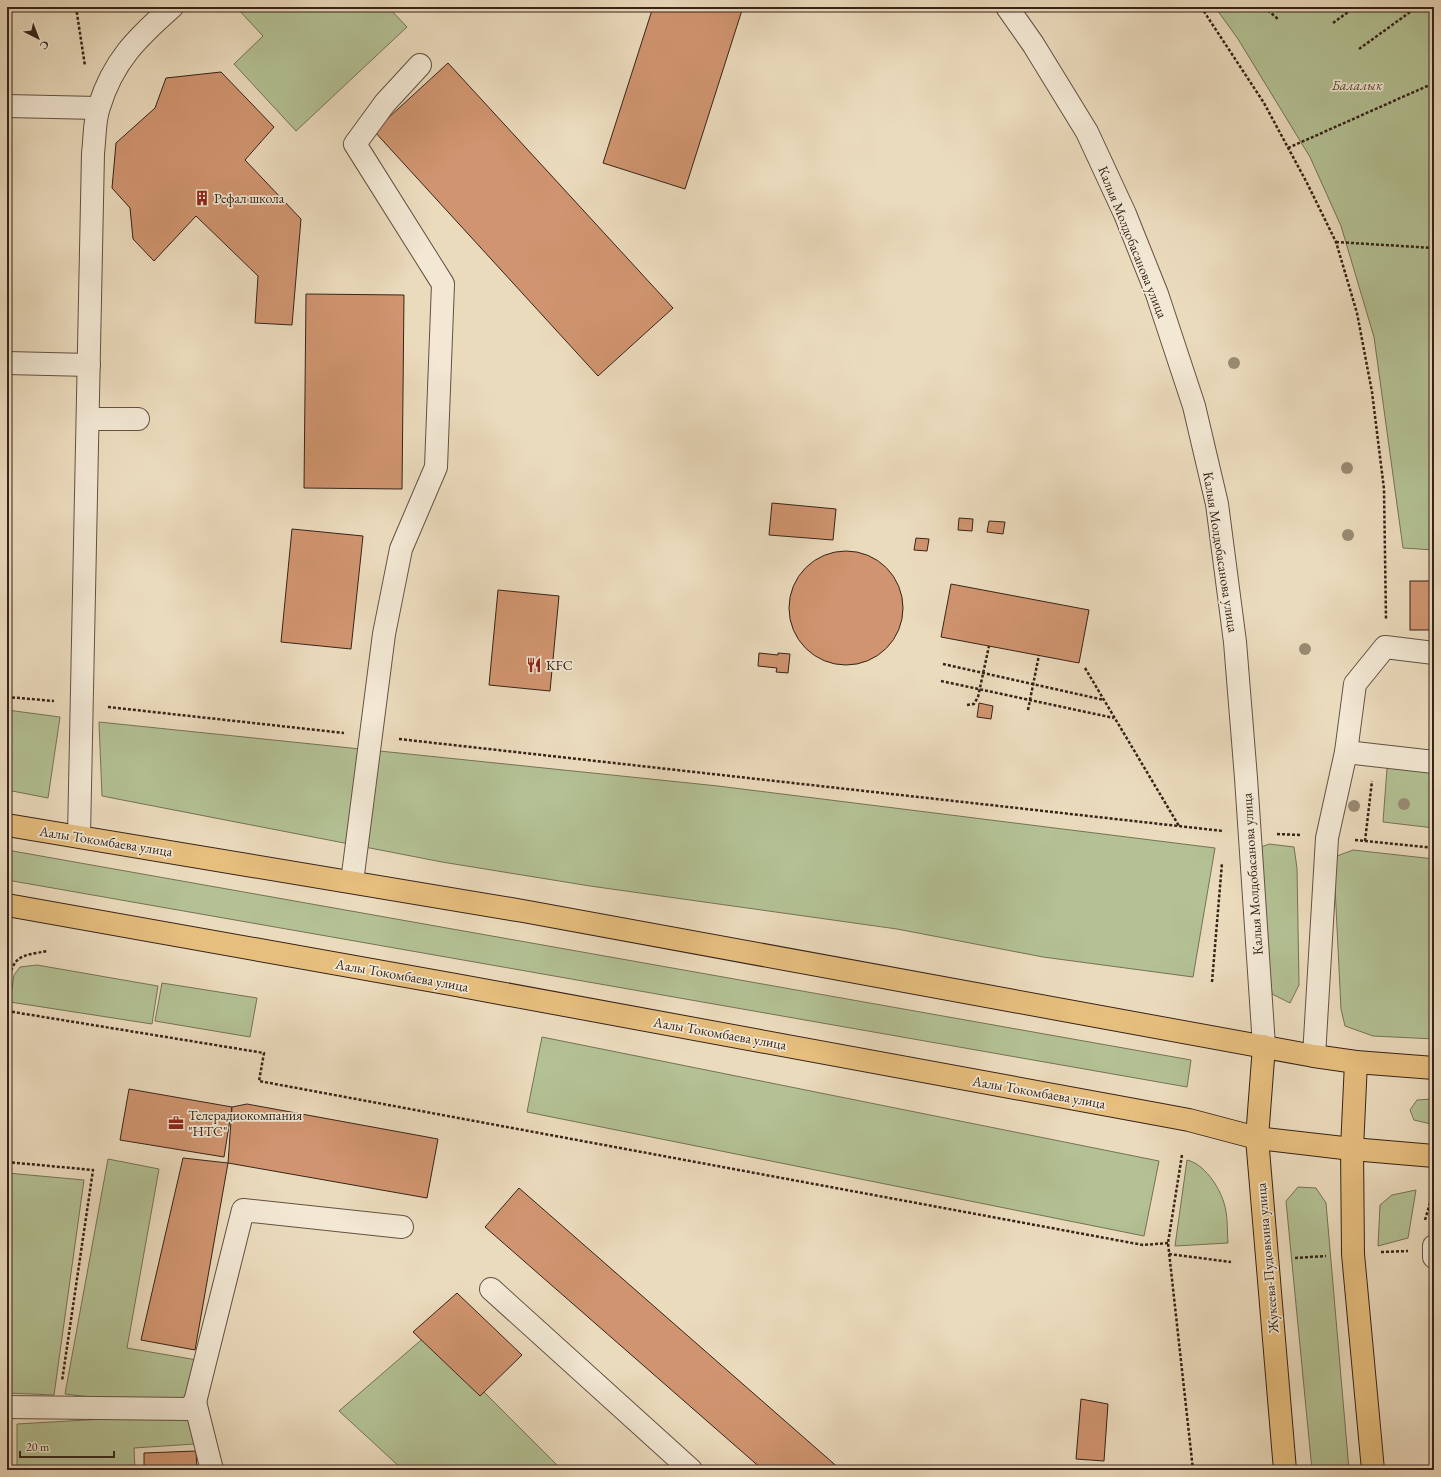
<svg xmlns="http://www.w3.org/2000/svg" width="1441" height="1477" font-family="'EB Garamond',serif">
	<rect width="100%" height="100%" fill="#ebdbbd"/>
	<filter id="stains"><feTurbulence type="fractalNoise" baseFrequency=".005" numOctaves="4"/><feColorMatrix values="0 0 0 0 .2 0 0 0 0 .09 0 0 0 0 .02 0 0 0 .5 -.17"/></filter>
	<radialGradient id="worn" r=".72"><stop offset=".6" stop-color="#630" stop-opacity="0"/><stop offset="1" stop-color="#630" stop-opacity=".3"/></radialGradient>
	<!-- green -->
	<g fill="#b3c194" stroke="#757256">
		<path d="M236,7H388L407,27L296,131L234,64L263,36Z"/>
		<path d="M1215,7H1434V550L1403,548L1374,337L1341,226L1310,157L1238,39Z"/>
		<path d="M7,710L60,717L48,798L7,790Z"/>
		<path d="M99,722L718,786L1215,848L1193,977L1043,957L897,929L590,886L442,862L102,796Z"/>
		<path d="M1387,768L1434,771V828L1383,822Z"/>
		<path d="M1269,844L1294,847L1297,868L1299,985L1290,1003L1272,994L1256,849Z"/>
		<path d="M7,850L1191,1060L1187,1087L7,880Z"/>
		<path d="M1353,850L1434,859V1039L1373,1036L1345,1026L1341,1009L1334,866L1337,856Z"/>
		<path d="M37,965L158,986L152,1024L10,1002L14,975L20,967Z"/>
		<path d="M162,983L257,998L250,1037L155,1021Z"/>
		<path d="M542,1037L1159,1161L1144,1236L527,1112Z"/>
		<path d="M1432,1099L1431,1124L1414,1120L1410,1110L1417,1100Z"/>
		<path d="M108,1159L159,1169L127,1348L197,1360L188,1409L65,1394Z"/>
		<path d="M1187,1160C1204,1164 1219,1186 1224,1203C1228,1215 1227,1230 1228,1243L1175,1246Z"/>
		<path d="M7,1173L84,1180L54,1395L7,1393Z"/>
		<path d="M1298,1187L1316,1188L1326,1203L1349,1470H1312L1286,1201Z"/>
		<path d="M1416,1190L1408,1238L1378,1246L1380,1205L1392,1195Z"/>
		<path d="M427,1335L562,1470H403L339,1411Z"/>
		<path d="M190,1414L194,1444L134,1448L135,1470H17V1424Z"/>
	</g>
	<!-- building -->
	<g fill="#d09570" stroke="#372319">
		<path d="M653,7H743L685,189L603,163Z"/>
		<path d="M448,63L673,308L598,376L374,131Z"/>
		<path d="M221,72L274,127L245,160L301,219L292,325L255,323L258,276L196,216L154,261L133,239L130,208L112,188L116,143L155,108L166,78Z"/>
		<path d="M306,294L404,295L402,489L304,488Z"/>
		<path d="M772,503L836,509L833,540L769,535Z"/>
		<path d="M959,518L973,519L972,531L958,530Z"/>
		<path d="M989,521L1005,522L1003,534L987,532Z"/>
		<path d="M292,529L363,536L351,649L281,642Z"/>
		<path d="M916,538L929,539L927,551L914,550Z"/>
		<circle cx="846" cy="608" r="57"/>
		<rect x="1410" y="581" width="24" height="49"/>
		<path d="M951,584L1089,610L1079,663L941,637Z"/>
		<path d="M498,590L559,596L550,691L489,685Z"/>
		<path d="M759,653L778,655V653L790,654L788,673L776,672L777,668L758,666Z"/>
		<path d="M979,703L993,706L991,719L977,717Z"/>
		<path d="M129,1089L232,1107L224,1157L120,1140Z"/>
		<path d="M247,1104L438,1139L427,1198L228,1163L232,1107Z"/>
		<path d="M183,1158L228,1163L195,1350L141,1340Z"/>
		<path d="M519,1188L841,1470H763L485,1227Z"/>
		<path d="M457,1293L522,1355L480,1396L413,1332Z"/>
		<path d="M1081,1399L1108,1404L1104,1461L1076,1459Z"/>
		<path d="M196,1451L197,1470H144V1453Z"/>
	</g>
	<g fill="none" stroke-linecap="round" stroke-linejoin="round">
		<!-- minor casing -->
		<g stroke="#645142" stroke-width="24">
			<g id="minor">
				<path d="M1007,7L1033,44L1087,132L1125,214L1157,294L1194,406L1217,504L1235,642L1246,778L1264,1046"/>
				<path d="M7,106L98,108"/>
				<path d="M7,363L89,365"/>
				<path d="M88,419H138"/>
				<path d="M1346,752L1434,762"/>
				<path d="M79,836L93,153C95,138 94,121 99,107C113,61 137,38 172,7"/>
				<path d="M352,882L384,634L401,549L436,467L443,284L355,144L385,103L420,65"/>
				<path d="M1314,1056L1327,838L1346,752L1355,684L1385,647L1434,653"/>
				<path d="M1434,1246V1257"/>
				<path d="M491,1289L691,1470"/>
				<path d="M195,1402L243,1210L402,1227"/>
				<path d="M7,1407L188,1409L195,1402L212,1470"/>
			</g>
		</g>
		<!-- major casing -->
		<g stroke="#372319" stroke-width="24">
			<g id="major">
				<path d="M7,825L523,911L1314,1056L1356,1062L1434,1068"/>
				<path d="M7,905L456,985L1135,1110L1189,1120L1257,1138L1352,1149L1434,1156"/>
				<path d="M1264,1046L1257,1138L1285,1470"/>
				<path d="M1356,1062L1352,1149L1353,1254L1373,1470"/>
			</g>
		</g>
		<!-- path -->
		<g stroke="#372319" stroke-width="2.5" stroke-dasharray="3 2" stroke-linecap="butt">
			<path d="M76,7L85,66"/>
			<path d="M1201,7L1264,103L1307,183L1336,242L1357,313L1372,392L1384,489L1386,619"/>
			<path d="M1264,7L1278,19"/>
			<path d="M1434,7V8"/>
			<path d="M1333,23L1355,7"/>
			<path d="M1359,49L1417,7"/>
			<path d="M1288,148L1434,83"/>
			<path d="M1336,242L1434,248"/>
			<path d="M943,664L1104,700"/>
			<path d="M1085,668L1179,826"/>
			<path d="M941,681L1114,718"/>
			<path d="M7,697L54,701"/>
			<path d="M967,705L974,704L978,697L989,646"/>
			<path d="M108,707L344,733"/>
			<path d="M1028,710L1039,655"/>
			<path d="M399,739L1223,831"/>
			<path d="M1277,834L1300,835"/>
			<path d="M1355,840L1434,848"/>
			<path d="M1365,841L1372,781"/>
			<path d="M1212,982L1222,863"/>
			<path d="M7,985C14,955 19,956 48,951"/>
			<path d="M7,998V1011"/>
			<path d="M7,1011L264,1053L259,1081L1143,1245L1168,1243"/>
			<path d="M1182,1155L1168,1243L1193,1470"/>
			<path d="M7,1162L93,1170L62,1381"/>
			<path d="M1425,1220L1433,1193"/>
			<path d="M1381,1252L1408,1251"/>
			<path d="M1169,1254L1231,1262"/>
			<path d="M1295,1258L1326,1256"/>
		</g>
		<!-- minor -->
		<use href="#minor" stroke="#f2e8d4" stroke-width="22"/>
		<!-- major -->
		<use href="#major" stroke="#e6be7e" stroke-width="22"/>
	</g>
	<!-- trees -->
	<g fill="#998b74">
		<circle cx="1234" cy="363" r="6"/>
		<circle cx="1347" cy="468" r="6"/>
		<circle cx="1348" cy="535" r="6"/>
		<circle cx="1305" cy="649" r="6"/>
		<circle cx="1404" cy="804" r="6"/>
		<circle cx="1354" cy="806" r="6"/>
	</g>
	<!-- icons -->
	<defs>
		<g id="building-bare" transform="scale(1.2)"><path d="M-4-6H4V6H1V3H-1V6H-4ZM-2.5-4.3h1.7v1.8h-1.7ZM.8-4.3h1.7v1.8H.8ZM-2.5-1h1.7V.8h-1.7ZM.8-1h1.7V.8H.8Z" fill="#8f2418" stroke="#f2e8d4" stroke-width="2.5" paint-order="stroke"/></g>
		<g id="restaurant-bare" transform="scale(1.2)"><path d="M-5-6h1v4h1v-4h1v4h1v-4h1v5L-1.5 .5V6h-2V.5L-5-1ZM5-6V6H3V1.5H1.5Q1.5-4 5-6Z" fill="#8f2418" stroke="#f2e8d4" stroke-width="2.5" paint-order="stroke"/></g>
		<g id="office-bare" transform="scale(1.2)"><path d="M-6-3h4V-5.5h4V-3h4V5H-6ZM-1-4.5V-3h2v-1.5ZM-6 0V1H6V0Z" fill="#8f2418" stroke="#f2e8d4" stroke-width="2.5" paint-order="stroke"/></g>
	</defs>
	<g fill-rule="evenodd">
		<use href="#building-bare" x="202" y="198"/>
		<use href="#restaurant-bare" x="534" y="665"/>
		<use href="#office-bare" x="176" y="1123"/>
	</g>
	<g text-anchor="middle" stroke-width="3.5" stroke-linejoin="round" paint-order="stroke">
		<!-- park labels -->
		<g font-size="14" font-style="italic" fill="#564a38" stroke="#f2e8d4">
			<text x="1357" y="90">Балалык</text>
		</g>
		<!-- poi labels -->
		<g font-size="14" fill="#372319" stroke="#f2e8d4" text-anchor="start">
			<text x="214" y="203">Рефал школа</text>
			<text x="546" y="670">KFC</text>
			<text x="188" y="1120">Телерадиокомпания<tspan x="188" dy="16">"НТС"</tspan></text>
		</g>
		<!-- street labels -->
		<g font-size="14" fill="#372319" stroke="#f2e8d4">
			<text transform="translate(1133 242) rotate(68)" y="5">Калыя Молдобасанова улица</text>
			<text transform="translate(1221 552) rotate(81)" y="5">Калыя Молдобасанова улица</text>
			<text transform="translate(106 841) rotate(9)" y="5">Аалы Токомбаева улица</text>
			<text transform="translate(1252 874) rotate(-94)" y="5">Калыя Молдобасанова улица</text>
			<text transform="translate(402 975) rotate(10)" y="5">Аалы Токомбаева улица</text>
			<text transform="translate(720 1033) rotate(10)" y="5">Аалы Токомбаева улица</text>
			<text transform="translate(1039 1092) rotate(10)" y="5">Аалы Токомбаева улица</text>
			<text transform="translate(1267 1258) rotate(-95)" y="5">Жукеева-Пудовкина улица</text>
		</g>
	</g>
	<!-- margin -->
	<rect width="1441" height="1477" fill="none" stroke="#ebdbbd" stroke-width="24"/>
	<rect x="8" y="8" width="1425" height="1461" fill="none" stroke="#372319" stroke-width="2"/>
	<rect x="12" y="12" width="1417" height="1453" fill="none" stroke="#372319"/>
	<!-- north arrow -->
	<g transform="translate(38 38) rotate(138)" stroke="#f2e8d4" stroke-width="3" paint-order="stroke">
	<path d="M0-3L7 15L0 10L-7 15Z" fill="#372319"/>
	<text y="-6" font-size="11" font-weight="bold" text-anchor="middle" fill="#372319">С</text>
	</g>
	<!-- scale -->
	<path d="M20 1451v6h94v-6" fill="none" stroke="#372319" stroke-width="2"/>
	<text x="26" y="1451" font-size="12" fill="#372319" stroke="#f2e8d4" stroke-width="3" paint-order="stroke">20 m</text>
	<rect width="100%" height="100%" filter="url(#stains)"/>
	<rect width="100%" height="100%" fill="url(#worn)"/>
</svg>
